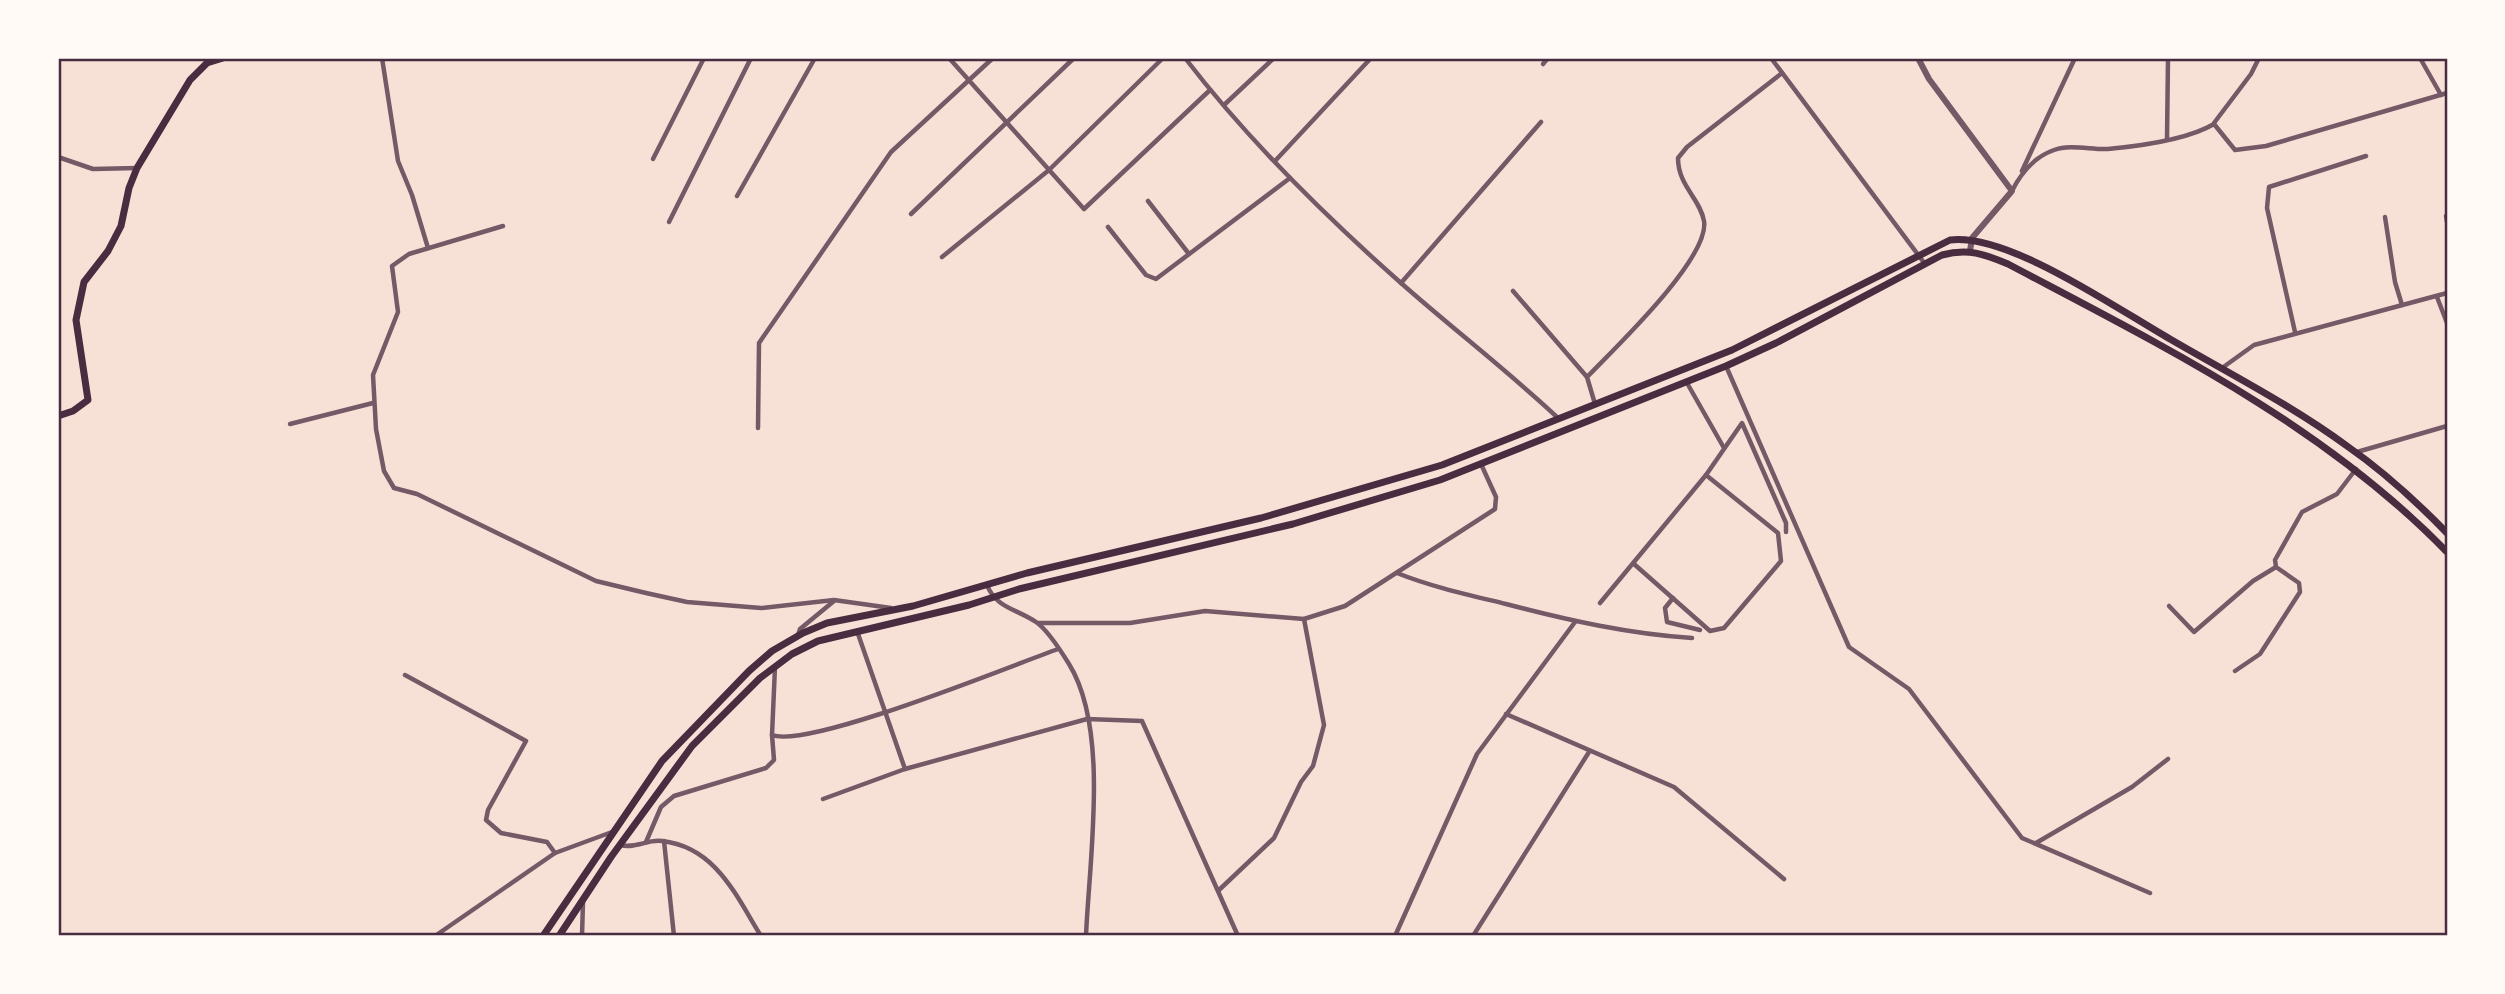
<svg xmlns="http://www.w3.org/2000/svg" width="2505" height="994" font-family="'Public Sans',sans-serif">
	<rect width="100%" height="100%" fill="#f7e1d7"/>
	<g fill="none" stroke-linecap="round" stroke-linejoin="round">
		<!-- minor -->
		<g stroke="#755966" stroke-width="4.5">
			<path d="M382,58L398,161L412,195L428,248"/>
			<path d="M949,58L1084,209L1210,90"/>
			<path d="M1185,58C1248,140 1324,215 1401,283C1453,329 1508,371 1558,418"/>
			<path d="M1771,58L1925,264"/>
			<path d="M2420,58L2441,95"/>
			<path d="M1543,64L1548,58"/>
			<path d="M1224,105L1274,58"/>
			<path d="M2214,123L2251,74L2259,58"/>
			<path d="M2167,139L2168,58"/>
			<path d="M58,157L93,169L137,168"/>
			<path d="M653,159L704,58"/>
			<path d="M1275,161L1371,58"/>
			<path d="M2022,171L2075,58"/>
			<path d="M2012,191C2021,173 2034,157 2054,150C2070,144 2092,150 2108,149C2140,146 2187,140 2214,124L2235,150L2266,146L2447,93"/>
			<path d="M737,196L815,58"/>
			<path d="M1148,201L1189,254"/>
			<path d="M911,214L1074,58"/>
			<path d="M2446,216L2447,222"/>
			<path d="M2385,217L2395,282L2402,305"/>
			<path d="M669,222L751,58"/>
			<path d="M503,226L409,254L392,266L398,312L373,375L376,429L384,471L394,488L417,494L596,581L646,593L687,602L761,608L834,600L891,608"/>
			<path d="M1108,227L1146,275L1156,279L1290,178"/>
			<path d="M942,257L1049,170L1163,58"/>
			<path d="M1401,283L1541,122"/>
			<path d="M1513,291L1587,377"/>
			<path d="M2437,297L2447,323"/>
			<path d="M2295,332L2267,208L2269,187L2366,156"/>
			<path d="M1726,366L1849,647L1909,689L2022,838L2150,893"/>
			<path d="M2222,368L2254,345L2447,293"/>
			<path d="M1687,383L1724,448"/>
			<path d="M1595,404L1587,377C1614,349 1710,258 1704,221C1700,198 1678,186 1678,158L1687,147L1782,73"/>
			<path d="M290,424L373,403"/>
			<path d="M758,428L759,343L891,152L993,58"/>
			<path d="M2357,452L2447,426"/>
			<path d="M1634,564L1710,631L1724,628L1781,561L1778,533L1706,475"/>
			<path d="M1397,573C1432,587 1469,595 1506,604C1567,620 1629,634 1692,638"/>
			<path d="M987,585C996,608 1017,609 1036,622C1048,630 1061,651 1069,664C1110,730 1089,860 1086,936"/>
			<path d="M1673,598L1665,608L1667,622L1700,630"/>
			<path d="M1600,603L1706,475L1742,423L1786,523V532"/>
			<path d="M2169,606L2194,632L2253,581L2276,567"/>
			<path d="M1038,623H1130L1205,611L1304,619L1345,606L1495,509L1496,497L1481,464"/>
			<path d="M857,631L905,769"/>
			<path d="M798,635L800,629L834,601"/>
			<path d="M775,667L772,735C809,749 1010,666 1058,649"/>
			<path d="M2235,671L2260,654L2300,592L2299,583L2276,567L2275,560L2302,512L2337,494L2356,469"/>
			<path d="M405,675L526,741L488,810L486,820L501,833L547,842L555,853"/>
			<path d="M1506,714L1674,787L1784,879"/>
			<path d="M823,799L905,769L1087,719L1142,721L1238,936"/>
			<path d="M664,841L674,936"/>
			<path d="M646,842L661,807L674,796L766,768L774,760L772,735"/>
			<path d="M2036,843L2132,787L2168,759"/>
			<path d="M620,845C636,849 647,839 662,841C716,847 736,896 761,936"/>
			<path d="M1219,890L1274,838L1301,782L1313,766L1324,725L1304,619"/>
			<path d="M435,936L555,853L612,832"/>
			<path d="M582,936L583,902"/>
			<path d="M1395,936L1477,754L1575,622"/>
			<path d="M1473,936L1589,752"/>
		</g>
		<!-- tertiary -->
		<path stroke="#755966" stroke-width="6" d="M1918,58L1929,79L2012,191L1972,238L1970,251"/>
		<!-- secondary -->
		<g stroke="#4a2c40" stroke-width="7">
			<path d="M58,416L73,411L88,400L76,320L84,282L108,251L121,226L129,188L137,168L190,80L207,63L223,58"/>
			<path d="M543,936L662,761L749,671L772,651L803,633L827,623L913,606L1027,573L1261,518L1442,465L1732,350L1950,240C2009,233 2117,309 2170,339C2230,374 2291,405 2347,446C2383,471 2416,501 2447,533"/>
			<path d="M559,936L611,857L692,746L760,678L792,654L818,641L969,605L1019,589L1293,524L1440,480L1726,366L1776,343L1942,255C1968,248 1984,254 2008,264C2163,346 2324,425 2447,552"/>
		</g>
	</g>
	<!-- border -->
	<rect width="2505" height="994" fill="none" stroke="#fffaf5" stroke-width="119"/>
	<rect x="60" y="60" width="2386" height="874" fill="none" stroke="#4a2c40" stroke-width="2.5"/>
</svg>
